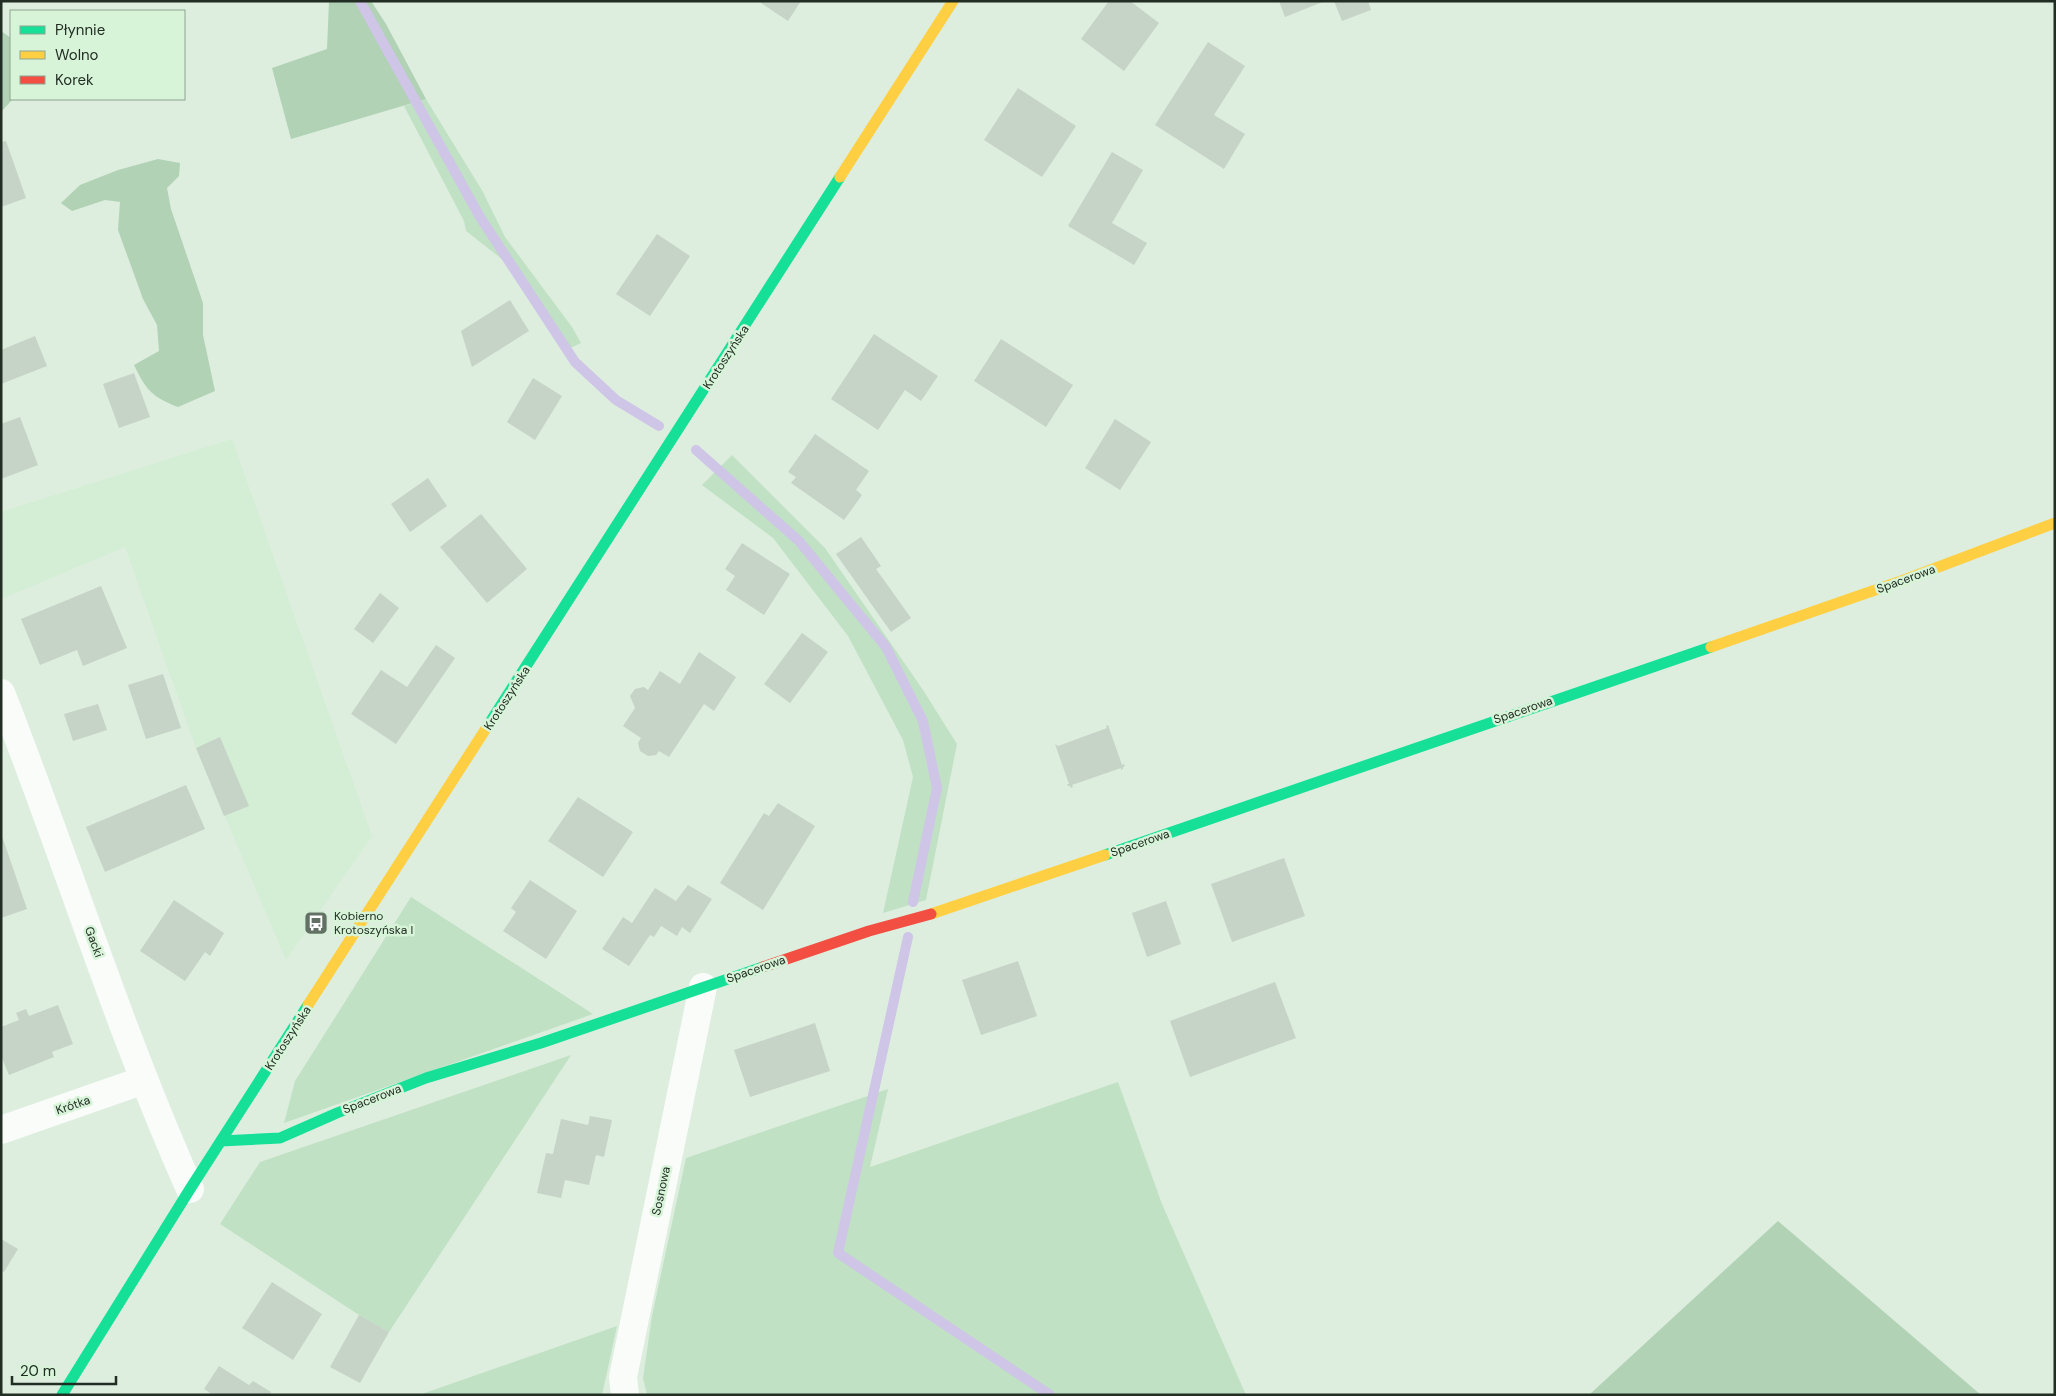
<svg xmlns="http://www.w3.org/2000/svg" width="2056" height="1396" font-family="'DM Sans',sans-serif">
	<rect width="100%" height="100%" fill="#ddeedf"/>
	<!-- built -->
	<path fill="#d3eed5" d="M232,439L372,836L286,960L196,748L125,547L1,599V512Z"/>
	<!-- green -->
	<g fill="#c0e1c3">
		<path d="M426,99L483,192L505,237L572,327L581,343L564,351L503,260L466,231L464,221L404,106Z"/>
		<path d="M732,455L825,548L923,690L957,744L926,900L883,913L913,777L903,740L848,636L773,538L702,485Z"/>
		<path d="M411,897L593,1014L284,1123L295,1081Z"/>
		<path d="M571,1055L389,1332L359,1315L220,1224L260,1162Z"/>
		<path d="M1118,1082L1162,1204L1246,1395H647L643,1378L652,1316L686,1158L888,1089L870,1167Z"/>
		<path d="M617,1326L602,1395H419Z"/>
	</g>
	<!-- forest -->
	<g fill="#b1d2b5">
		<path d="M329,1H371L386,24L426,99L291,139L272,68L327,49Z"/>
		<path d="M1,31L11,38V99H13L1,112Z"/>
		<path d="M158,159L180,163L179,176L167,188L171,209L203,303V335L215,391L178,407C152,397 146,390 134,365L159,351L157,325L143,299L118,230L120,202L105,200L72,211L61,203L80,185L118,170Z"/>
		<path d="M1778,1221L1981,1395H1589Z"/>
	</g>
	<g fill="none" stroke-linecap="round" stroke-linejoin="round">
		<!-- stream -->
		<g stroke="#cec5e7" stroke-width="10">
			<path d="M360,1L480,217L575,362L616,400L659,426"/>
			<path d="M696,450L799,541L886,647L923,721L937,788L913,902"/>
			<path d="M908,937L838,1253L1050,1395"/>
		</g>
	</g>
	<!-- building -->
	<g fill="#c6d3c7">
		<path d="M758,1H801L788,21Z"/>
		<path d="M1109,1H1130L1159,23L1124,71L1081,39Z"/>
		<path d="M1279,1H1325L1285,17Z"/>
		<path d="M1334,1H1368L1371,10L1342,21Z"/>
		<path d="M1208,42L1245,66L1214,115L1245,134L1224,169L1155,125Z"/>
		<path d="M1018,88L1076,126L1042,177L984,140Z"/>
		<path d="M6,141L26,198L1,207V142Z"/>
		<path d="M1112,152L1143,170L1112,223L1147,243L1134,265L1068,226Z"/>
		<path d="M657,234L690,256L650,316L616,294Z"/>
		<path d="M510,300L529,331L472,367L461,331Z"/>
		<path d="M874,334L938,376L921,401L905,390L878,430L831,399Z"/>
		<path d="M35,336L47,366L1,384V350Z"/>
		<path d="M1001,339L1073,385L1046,427L974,381Z"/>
		<path d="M134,373L150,417L119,428L103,384Z"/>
		<path d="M533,378L562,396L535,440L507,422Z"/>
		<path d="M20,417L38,465L1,479V424Z"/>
		<path d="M1115,419L1151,442L1120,490L1085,468Z"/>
		<path d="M815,434L869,471L856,490L862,495L844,520L791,483L796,477L788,472Z"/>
		<path d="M428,478L447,506L410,532L391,504Z"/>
		<path d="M481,514L527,569L487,603L440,547Z"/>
		<path d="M861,537L881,566L876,569L911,618L891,632L836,554Z"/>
		<path d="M742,543L790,574L764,615L726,590L735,576L725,569Z"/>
		<path d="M101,586L127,648L83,666L77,650L40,665L21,619Z"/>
		<path d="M380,593L399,608L373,643L354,629Z"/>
		<path d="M802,633L828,652L790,703L764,684Z"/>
		<path d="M436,645L455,658L396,744L351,714L381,670L407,687Z"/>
		<path d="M699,652L736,677L714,711L704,704L669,757L659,751L656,755L648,756L640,751L638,743L641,738L623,726L635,708L630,696L635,689L644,687L648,690L660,671L680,684Z"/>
		<path d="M163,674L181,728L146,739L128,685Z"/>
		<path d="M98,704L107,730L73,741L64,714Z"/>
		<path d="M1108,725L1122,765L1124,764L1125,766L1123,767V769L1121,770V768L1072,785L1073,787L1071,788L1070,786H1068L1067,784H1069L1055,744L1058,746L1107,728L1106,726Z"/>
		<path d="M220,737L249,806L224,816L196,748Z"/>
		<path d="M186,785L205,829L105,872L86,827Z"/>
		<path d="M578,797L633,832L603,877L548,841Z"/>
		<path d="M778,803L815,826L763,910L720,883L764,813L769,816Z"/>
		<path d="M1,839H3L27,909L1,918Z"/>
		<path d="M1284,858L1305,916L1232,942L1211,884Z"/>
		<path d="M530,880L577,911L546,959L503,931L516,912L511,908Z"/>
		<path d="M688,885L712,899L690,933L682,927L677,936L661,926L654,937L650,935L629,966L602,949L623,917L632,923L655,888L676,901Z"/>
		<path d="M174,900L224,933L210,956L205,952L185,981L140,951Z"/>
		<path d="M1166,901L1181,944L1147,957L1132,913Z"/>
		<path d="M1018,961L1037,1016L981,1035L962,980Z"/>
		<path d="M1275,982L1296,1038L1190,1077L1170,1021Z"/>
		<path d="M58,1005L73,1044L52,1052L54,1057L9,1075L1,1056V1027L19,1020L16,1013L26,1009L29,1016Z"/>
		<path d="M815,1023L830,1071L750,1097L734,1050Z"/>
		<path d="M590,1116L612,1120L604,1157L596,1155L589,1185L565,1180L561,1198L537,1193L546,1153L553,1154L561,1119L588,1125Z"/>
		<path d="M1,1239L18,1249L4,1272L1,1270Z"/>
		<path d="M272,1282L322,1314L293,1360L242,1328Z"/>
		<path d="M359,1315L389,1332L360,1383L330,1367Z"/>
		<path d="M219,1366L249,1385L253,1381L271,1392L270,1395H213L204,1389Z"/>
	</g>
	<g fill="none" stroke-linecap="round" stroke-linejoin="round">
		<!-- street -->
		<g stroke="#fafcfa" stroke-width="28">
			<path d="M1,693C66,858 118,1028 190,1189"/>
			<path d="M1,1130L144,1080"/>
			<path d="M625,1395L623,1377L703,987"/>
		</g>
		<!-- fast -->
		<g stroke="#16e098" stroke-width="11">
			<path d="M487,727L840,177"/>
			<path d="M1105,855L1711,647"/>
			<path d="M221,1141L280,1138L337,1113L426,1078L541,1043L763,967"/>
			<path d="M62,1395L190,1189L308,1005"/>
		</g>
		<!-- slow -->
		<g stroke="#ffcf43" stroke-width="11">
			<path d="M840,177L953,1"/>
			<path d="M1711,647L1904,580L2055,523"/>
			<path d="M931,914L1105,855"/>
			<path d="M308,1005L487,727"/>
		</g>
		<!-- jam -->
		<path stroke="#f24e42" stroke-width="11" d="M763,967L869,931L931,914"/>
	</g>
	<!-- icons -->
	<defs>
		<g id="bus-square" transform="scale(1.25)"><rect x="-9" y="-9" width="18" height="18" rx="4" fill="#637165" stroke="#d7f4d9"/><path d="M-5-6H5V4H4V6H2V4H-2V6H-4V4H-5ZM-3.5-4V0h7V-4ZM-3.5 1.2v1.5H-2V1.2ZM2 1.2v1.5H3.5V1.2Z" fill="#fff"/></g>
	</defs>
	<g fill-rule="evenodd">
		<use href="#bus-square" x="316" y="923"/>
	</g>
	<g text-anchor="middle" stroke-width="5" stroke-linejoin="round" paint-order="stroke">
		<!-- street labels -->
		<g font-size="12" fill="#222d23" stroke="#d7f4d9">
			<text transform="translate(726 357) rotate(-57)" y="4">Krotoszyńska</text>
			<text transform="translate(1906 579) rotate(-20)" y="4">Spacerowa</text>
			<text transform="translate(507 698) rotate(-57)" y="4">Krotoszyńska</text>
			<text transform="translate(1523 710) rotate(-19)" y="4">Spacerowa</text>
			<text transform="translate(1140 843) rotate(-19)" y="4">Spacerowa</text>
			<text transform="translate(94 942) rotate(70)" y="4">Gacki</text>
			<text transform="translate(756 969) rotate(-19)" y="4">Spacerowa</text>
			<text transform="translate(288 1038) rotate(-57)" y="4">Krotoszyńska</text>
			<text transform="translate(372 1099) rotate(-21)" y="4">Spacerowa</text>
			<text transform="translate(73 1105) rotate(-19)" y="4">Krótka</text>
			<text transform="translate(661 1191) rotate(-78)" y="4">Sosnowa</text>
		</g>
		<!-- poi labels -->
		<g font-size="12" fill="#222d23" stroke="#d7f4d9" text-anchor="start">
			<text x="334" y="920">Kobierno<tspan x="334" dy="14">Krotoszyńska I</tspan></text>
		</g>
	</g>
	<!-- border -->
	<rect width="2056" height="1396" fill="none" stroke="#222d23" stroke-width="5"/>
	<!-- legend -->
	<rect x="10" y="10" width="175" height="90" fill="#d7f4d9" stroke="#8fa490"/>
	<rect x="20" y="26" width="25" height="8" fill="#16e098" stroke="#8fa490"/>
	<text x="55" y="35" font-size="15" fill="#222d23">Płynnie</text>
	<rect x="20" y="51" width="25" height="8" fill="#ffcf43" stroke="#8fa490"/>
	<text x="55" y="60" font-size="15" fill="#222d23">Wolno</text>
	<rect x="20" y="76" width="25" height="8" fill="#f24e42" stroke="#8fa490"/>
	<text x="55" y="85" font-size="15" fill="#222d23">Korek</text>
	<!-- scale -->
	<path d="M12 1376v8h104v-8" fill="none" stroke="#222d23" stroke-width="2.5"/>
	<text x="20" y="1376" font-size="15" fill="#222d23" stroke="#d7f4d9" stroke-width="4" paint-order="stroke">20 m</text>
</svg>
